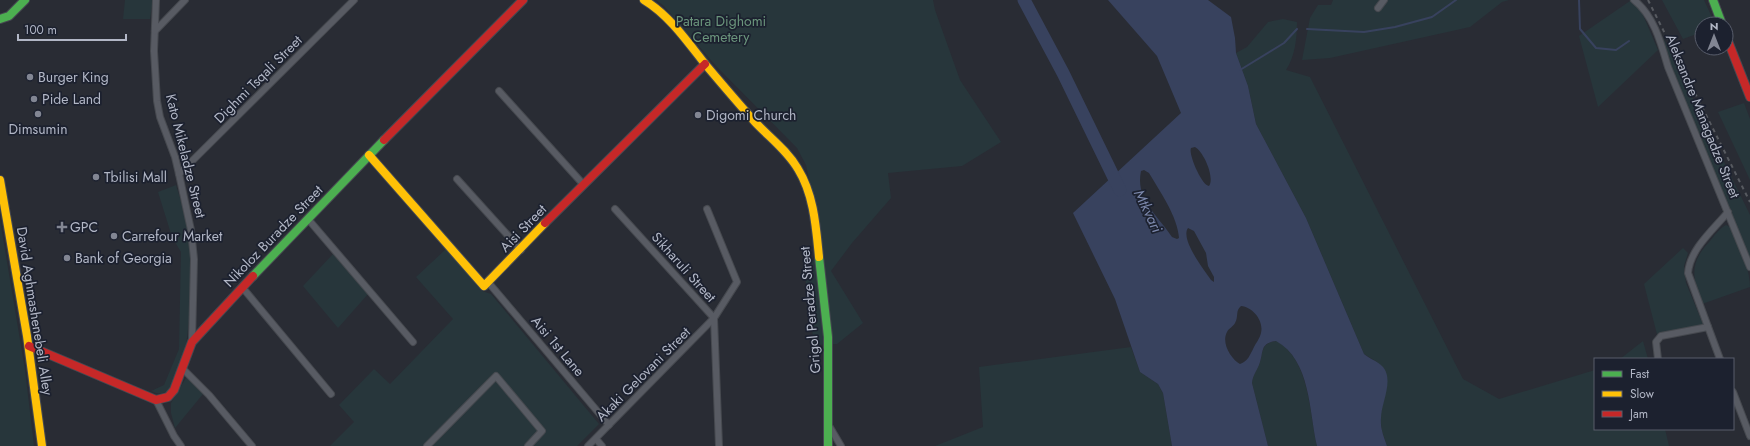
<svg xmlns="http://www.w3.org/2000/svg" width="1750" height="446" font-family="Jost,sans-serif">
	<rect width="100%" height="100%" fill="#292c34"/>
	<!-- green -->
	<g fill="#27363b">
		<path d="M125,0H153L150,19H123Z"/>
		<path d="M656,0H933L935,10L960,80L1001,142L962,166L888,173L891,198L852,243L831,271L863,323L837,344L814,345L803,261L824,260L821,236L806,165L797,148L717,67L664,6Z"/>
		<path d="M1333,0H1509L1502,2L1470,27L1330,58L1302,60L1310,18L1318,5H1331Z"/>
		<path d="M1662,0H1704L1715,24H1702V32L1683,39Z"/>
		<path d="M1630,1L1640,8L1658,50L1598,107L1579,36Z"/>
		<path d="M1283,19L1297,22C1297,38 1295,57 1286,70L1310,77L1463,379L1499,399L1595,370V429H1665L1669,446H1387L1382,431L1380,417L1387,383L1377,362L1364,354L1306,218L1256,124L1248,86L1236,53L1247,47L1268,22Z"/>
		<path d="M1663,37L1750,215V258L1672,71L1666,56Z"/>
		<path d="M1744,103L1750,119V180L1718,112Z"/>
		<path d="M176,185C182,204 188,224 190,244C192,271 193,385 163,393C159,394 155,393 151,391L164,385L179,349L181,252L172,237L158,192Z"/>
		<path d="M0,220L25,370L34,446H0Z"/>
		<path d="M1726,225L1730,227C1738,244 1750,268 1750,287L1702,304C1692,277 1689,263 1710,241C1715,235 1719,229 1726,225Z"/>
		<path d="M1683,248L1688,253L1684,266L1686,283L1705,329L1658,338L1644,284Z"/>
		<path d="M446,249L482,291L491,294L599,424L577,446H330L354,422L339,405L374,369L390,384L453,319L416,277Z"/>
		<path d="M333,254L368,294L338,328L303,286Z"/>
		<path d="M1277,341C1310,361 1309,411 1317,446H1268L1252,383C1253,375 1256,372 1259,365C1264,353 1259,343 1277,341Z"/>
		<path d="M1643,341L1648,359H1620Z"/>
		<path d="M1131,347L1140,372L1158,384L1163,393L1172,446H935L983,427L979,367Z"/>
		<path d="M186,378L189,379L203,394L175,428L171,413V403Z"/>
	</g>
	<!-- water -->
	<path fill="#38425e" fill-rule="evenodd" d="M1108,0H1208L1231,17L1235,38L1236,53L1248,86L1256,124L1306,218L1364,354C1370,359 1377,361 1382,366C1395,379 1381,403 1381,418C1380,428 1384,437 1387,446H1317C1309,412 1311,360 1276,341C1259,343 1264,353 1259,365C1256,372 1253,375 1252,383L1268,446H1172L1163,393L1158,384L1140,372L1115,299L1073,213L1181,113L1157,56ZM1195,147C1204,152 1215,178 1209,186C1202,186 1188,154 1191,148ZM1144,170L1149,173C1159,190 1178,217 1179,238L1177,239L1172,237C1158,215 1135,200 1141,171ZM1188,228L1194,231L1206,253L1208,266L1214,277V282L1211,280C1204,270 1180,239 1188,228ZM1241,306C1253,307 1264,321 1261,333C1260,338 1256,343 1254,347C1250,355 1248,361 1240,364C1231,359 1221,343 1227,332C1229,328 1234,326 1235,323C1239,316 1235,311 1241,306Z"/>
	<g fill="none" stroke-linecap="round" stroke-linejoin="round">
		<!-- stream -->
		<g stroke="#38425e" stroke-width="2">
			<path d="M1579,0L1580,29L1596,48L1616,50L1629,41"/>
			<path d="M1307,29L1364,32L1395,27L1432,17L1456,0"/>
			<path d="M1240,70L1284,43L1297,29"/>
		</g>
		<!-- river -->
		<path stroke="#38425e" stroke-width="13" d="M1024,0L1063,73L1120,190"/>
		<!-- street casing -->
		<g stroke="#46494f" stroke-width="8">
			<g id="street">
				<path d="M156,0L154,51L157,101L160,117L175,157L179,174L191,230L194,259L192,342"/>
				<path d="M1634,0C1654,16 1661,43 1668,67L1750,267"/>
				<path d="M1378,8L1384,0"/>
				<path d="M155,31L185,0"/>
				<path d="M499,91L583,184"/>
				<path d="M179,174L354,0"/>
				<path d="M457,179L521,250"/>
				<path d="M615,209L714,318L719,446"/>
				<path d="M308,219L413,342"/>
				<path d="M488,282L609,425"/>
				<path d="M242,287L331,394"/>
				<path d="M1658,359L1656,342L1661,336L1708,327"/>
				<path d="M1720,359L1688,273C1690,249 1713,230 1728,212"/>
				<path d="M183,369L209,395L252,446"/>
				<path d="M1733,392L1750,436"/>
				<path d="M156,400L174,436L181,446"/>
				<path d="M828,424L841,446"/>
				<path d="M596,439L602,446"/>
				<path d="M427,446L496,376L542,431L528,446"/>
				<path d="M588,446L714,318L737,282L707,209"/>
			</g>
		</g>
		<!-- fast casing -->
		<g stroke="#464951" stroke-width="10">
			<g id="fast">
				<path d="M1713,0L1722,24"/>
				<path d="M0,19L9,16L25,0"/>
				<path d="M819,257L828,337V446"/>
				<path d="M253,276L384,140"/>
			</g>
		</g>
		<!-- slow casing -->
		<g stroke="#464951" stroke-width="10">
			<g id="slow">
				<path d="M644,0C669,15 687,41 705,64C721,83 738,103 755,122C769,137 787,150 798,169C814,195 816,227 819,257"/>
				<path d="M369,155L484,286L545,223"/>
				<path d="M0,180L27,336L42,446"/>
			</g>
		</g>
		<!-- jam casing -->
		<g stroke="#464951" stroke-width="10">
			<g id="jam">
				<path d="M1726,36L1750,97"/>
				<path d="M384,140L523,0"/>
				<path d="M545,223L705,64"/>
				<path d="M29,346L156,400L168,397L174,390L192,342L253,276"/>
			</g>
		</g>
		<!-- street -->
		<use href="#street" stroke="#585b63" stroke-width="6"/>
		<!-- fast -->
		<use href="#fast" stroke="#4caf50" stroke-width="8"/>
		<!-- slow -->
		<use href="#slow" stroke="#ffc107" stroke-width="8"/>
		<!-- jam -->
		<use href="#jam" stroke="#c62828" stroke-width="8"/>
		<!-- rail -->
		<path stroke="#575a60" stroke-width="2" stroke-dasharray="4 4" stroke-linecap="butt" d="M1648,0L1750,202"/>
	</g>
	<!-- markers -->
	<g fill="#828693" stroke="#1c212f" stroke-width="1.5">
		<circle cx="30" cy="77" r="4"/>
		<circle cx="34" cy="99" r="4"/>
		<circle cx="38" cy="114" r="4"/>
		<circle cx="698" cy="115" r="4"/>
		<circle cx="96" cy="177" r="4"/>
		<path d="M60 221h4v4h4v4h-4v4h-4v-4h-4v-4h4z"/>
		<circle cx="114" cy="236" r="4"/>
		<circle cx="67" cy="258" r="4"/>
	</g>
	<g text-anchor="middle" stroke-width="3.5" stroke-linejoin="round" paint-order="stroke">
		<!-- park labels -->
		<g font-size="14" fill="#6b957c" stroke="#1c212f">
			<text x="721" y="26">Patara Dighomi<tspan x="721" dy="16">Cemetery</tspan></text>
		</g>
		<!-- poi labels -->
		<g font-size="14" fill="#b2b7c6" stroke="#1c212f" text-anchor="start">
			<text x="38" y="82">Burger King</text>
			<text x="42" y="104">Pide Land</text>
			<text x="706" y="120">Digomi Church</text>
			<text x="38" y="134" text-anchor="middle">Dimsumin</text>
			<text x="104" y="182">Tbilisi Mall</text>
			<text x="70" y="232">GPC</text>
			<text x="122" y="241">Carrefour Market</text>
			<text x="75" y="263">Bank of Georgia</text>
		</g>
		<!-- street labels -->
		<g font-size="14" fill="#b2b7c6" stroke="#1c212f">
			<text transform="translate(258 79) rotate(-45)" y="5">Dighmi Tsqali Street</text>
			<text transform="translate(1703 116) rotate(68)" y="5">Aleksandre Managadze Street</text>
			<text transform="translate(186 156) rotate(76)" y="5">Kato Mikeladze Street</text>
			<text transform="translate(523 228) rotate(-46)" y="5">Aisi Street</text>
			<text transform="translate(273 236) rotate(-46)" y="5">Nikoloz Buradze Street</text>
			<text transform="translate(684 267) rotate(48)" y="5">Sikharuli Street</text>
			<text transform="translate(810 310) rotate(-95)" y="5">Grigol Peradze Street</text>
			<text transform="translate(35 311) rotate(81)" y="5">David Aghmashenebeli Alley</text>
			<text transform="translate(558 346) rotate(50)" y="5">Aisi 1st Lane</text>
			<text transform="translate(643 374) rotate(-45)" y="5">Akaki Gelovani Street</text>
		</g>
		<!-- water labels -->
		<g font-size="15" font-style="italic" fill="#7c88ac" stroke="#1c212f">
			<text transform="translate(1148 211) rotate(64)" y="5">Mtkvari</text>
		</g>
	</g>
	<!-- legend -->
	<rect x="1594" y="358" width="140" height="72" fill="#1c212f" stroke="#585d6b"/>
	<rect x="1602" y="371" width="20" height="6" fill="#4caf50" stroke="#585d6b"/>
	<text x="1630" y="378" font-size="12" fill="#b2b7c6">Fast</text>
	<rect x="1602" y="391" width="20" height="6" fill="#ffc107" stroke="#585d6b"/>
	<text x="1630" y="398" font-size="12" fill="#b2b7c6">Slow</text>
	<rect x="1602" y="411" width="20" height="6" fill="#c62828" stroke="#585d6b"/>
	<text x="1630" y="418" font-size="12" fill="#b2b7c6">Jam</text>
	<!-- north arrow -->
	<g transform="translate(1714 36)"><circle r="19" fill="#1c212f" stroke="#585d6b"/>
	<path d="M0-3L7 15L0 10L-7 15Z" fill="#828693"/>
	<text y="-6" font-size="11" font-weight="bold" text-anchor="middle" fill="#b2b7c6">N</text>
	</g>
	<!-- scale -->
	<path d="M18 34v6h108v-6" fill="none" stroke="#b2b7c6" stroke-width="2"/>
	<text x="24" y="34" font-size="12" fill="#b2b7c6" stroke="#1c212f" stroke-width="3" paint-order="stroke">100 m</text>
</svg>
